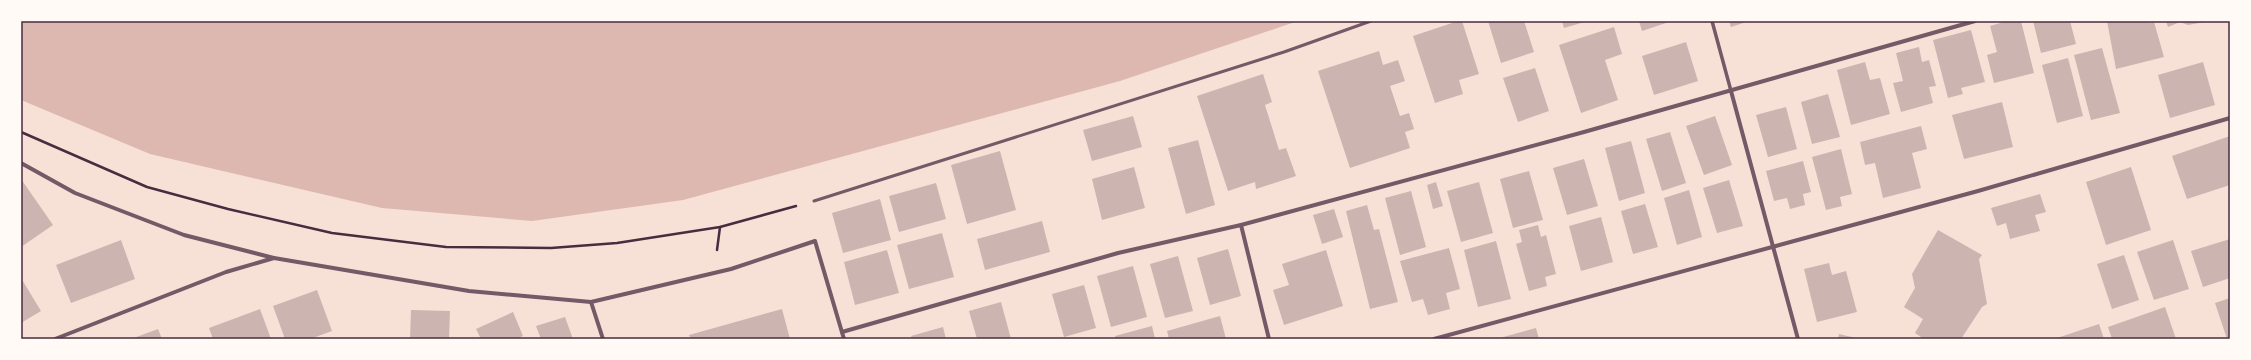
<svg xmlns="http://www.w3.org/2000/svg" width="2251" height="360" font-family="Raleway,sans-serif">
	<rect width="100%" height="100%" fill="#f7e1d7"/>
	<!-- water -->
	<path fill="#dcb8b0" d="M21,21H1298L1120,81L683,200L532,221L382,208L150,154L21,100Z"/>
	<!-- building -->
	<g fill="#ccb4b1">
		<path d="M1458,21H1462L1479,74L1459,80L1463,94L1435,103L1413,36Z"/>
		<path d="M1488,21H1524L1534,52L1501,63Z"/>
		<path d="M1562,21H1588L1564,28Z"/>
		<path d="M1639,21H1672L1642,31Z"/>
		<path d="M1729,21H1749L1731,27Z"/>
		<path d="M2007,21H2021L2034,73L1994,83L1987,55L1997,52L1990,26Z"/>
		<path d="M2033,21H2070L2076,44L2041,53Z"/>
		<path d="M2107,21H2148V23L2154,22L2164,57L2116,69Z"/>
		<path d="M2166,21H2205V22L2188,25L2180,22L2168,27Z"/>
		<path d="M1614,27L1622,54L1605,60L1618,100L1581,113L1559,45Z"/>
		<path d="M1971,30L1985,82L1961,88L1963,94L1948,98L1933,40Z"/>
		<path d="M1686,42L1698,81L1654,95L1642,56Z"/>
		<path d="M1919,47L1922,62L1929,60L1936,86L1929,87L1933,103L1901,112L1893,83L1903,81L1896,53Z"/>
		<path d="M2102,48L2120,113L2091,120L2074,55Z"/>
		<path d="M1379,51L1383,65L1398,60L1405,81L1390,86L1400,116L1409,113L1414,129L1405,132L1410,148L1350,168L1318,71Z"/>
		<path d="M2068,58L2083,116L2057,123L2042,65Z"/>
		<path d="M1865,62L1870,80L1880,78L1890,114L1851,125L1837,70Z"/>
		<path d="M2203,62L2215,105L2170,118L2158,75Z"/>
		<path d="M1535,68L1549,111L1518,122L1503,78Z"/>
		<path d="M1263,74L1272,102L1265,105L1279,150L1286,148L1296,176L1256,189L1255,182L1228,191L1197,96Z"/>
		<path d="M1828,94L1840,137L1812,144L1801,102Z"/>
		<path d="M2002,102L2013,147L1964,159L1952,115Z"/>
		<path d="M1786,107L1797,149L1768,157L1756,115Z"/>
		<path d="M1133,116L1142,147L1092,161L1083,130Z"/>
		<path d="M1715,116L1732,165L1704,175L1686,126Z"/>
		<path d="M1921,126L1927,149L1912,153L1921,188L1883,198L1875,163L1865,165L1860,142Z"/>
		<path d="M1670,132L1686,183L1662,191L1646,139Z"/>
		<path d="M2230,136V185L2187,199L2172,156Z"/>
		<path d="M1198,140L1215,205L1186,214L1168,148Z"/>
		<path d="M1631,141L1645,193L1619,201L1605,148Z"/>
		<path d="M1841,149L1852,194L1840,197L1842,206L1826,210L1812,157Z"/>
		<path d="M1000,151L1016,210L967,224L951,165Z"/>
		<path d="M1584,159L1598,206L1567,215L1553,168Z"/>
		<path d="M1803,161L1811,192L1803,194L1805,205L1790,209L1787,198L1774,201L1766,171Z"/>
		<path d="M1134,167L1145,208L1102,220L1092,179Z"/>
		<path d="M2131,167L2151,230L2106,245L2086,182Z"/>
		<path d="M1529,171L1543,220L1513,228L1500,179Z"/>
		<path d="M21,179L53,225L21,247Z"/>
		<path d="M1729,180L1743,226L1717,233L1703,188Z"/>
		<path d="M1436,182L1443,206L1433,209L1427,185Z"/>
		<path d="M1479,182L1493,233L1461,242L1447,191Z"/>
		<path d="M936,183L946,219L899,232L889,196Z"/>
		<path d="M1689,190L1702,237L1677,245L1664,198Z"/>
		<path d="M1411,191L1426,247L1400,255L1385,198Z"/>
		<path d="M2040,194L2046,212L2035,215L2040,231L2010,239L2006,223L1997,226L1991,208Z"/>
		<path d="M880,199L891,240L843,253L832,213Z"/>
		<path d="M1645,204L1658,247L1633,254L1621,211Z"/>
		<path d="M1367,205L1374,230L1379,229L1398,302L1370,309L1346,211Z"/>
		<path d="M1334,209L1343,237L1322,244L1313,215Z"/>
		<path d="M1601,217L1613,262L1581,271L1569,226Z"/>
		<path d="M1042,221L1050,252L985,270L977,239Z"/>
		<path d="M1538,225L1541,237L1546,235L1556,274L1545,277L1547,286L1529,291L1516,244L1522,242L1519,230Z"/>
		<path d="M1938,230L1982,255L1979,259L1987,304L1982,307L1961,339H1924L1915,333L1923,319L1904,307L1915,288L1912,274Z"/>
		<path d="M942,233L954,277L909,289L897,245Z"/>
		<path d="M2230,239V278L2203,287L2191,251Z"/>
		<path d="M121,240L135,279L71,303L56,265Z"/>
		<path d="M2173,240L2189,289L2154,300L2137,252Z"/>
		<path d="M1496,241L1511,299L1478,307L1464,250Z"/>
		<path d="M1449,248L1460,289L1446,293L1450,309L1428,315L1423,299L1412,302L1400,261Z"/>
		<path d="M1228,249L1241,296L1210,305L1197,258Z"/>
		<path d="M887,250L899,293L855,305L844,262Z"/>
		<path d="M1326,250L1343,306L1284,325L1273,290L1289,285L1282,264Z"/>
		<path d="M2124,255L2139,300L2112,309L2097,264Z"/>
		<path d="M1178,256L1193,311L1165,318L1150,264Z"/>
		<path d="M1829,263L1832,275L1846,271L1857,312L1817,322L1804,269Z"/>
		<path d="M1133,266L1147,317L1111,327L1097,276Z"/>
		<path d="M21,278L41,311L21,323Z"/>
		<path d="M1084,285L1096,328L1064,337L1052,294Z"/>
		<path d="M317,290L332,331L310,339H285L273,306Z"/>
		<path d="M2230,298V339H2227L2215,303Z"/>
		<path d="M1001,302L1011,339H977L969,311Z"/>
		<path d="M2165,307L2176,339H2112L2108,327Z"/>
		<path d="M260,309L271,339H213L209,328Z"/>
		<path d="M782,309L790,339H691L689,335Z"/>
		<path d="M411,310L450,311L449,339H410Z"/>
		<path d="M513,312L523,336L516,339H481L476,329Z"/>
		<path d="M1220,316L1226,339H1169L1167,331Z"/>
		<path d="M565,317L573,339H541L536,326Z"/>
		<path d="M2099,324L2104,339H2054Z"/>
		<path d="M1152,326L1155,339H1116L1115,336Z"/>
		<path d="M943,327L946,339H912L911,336Z"/>
		<path d="M1536,328L1539,339H1496Z"/>
		<path d="M158,329L162,339H131Z"/>
		<path d="M1839,334L1856,338V339H1838Z"/>
	</g>
	<g fill="none" stroke-linecap="round" stroke-linejoin="round">
		<!-- path -->
		<g stroke="#4a2c40" stroke-width="2.5">
			<path d="M21,132L147,187L228,209L332,233L446,247L551,248L617,243L720,227L796,206"/>
			<path d="M717,250L720,227"/>
		</g>
		<!-- service -->
		<path stroke="#755966" stroke-width="3" d="M814,201L1284,52L1371,21"/>
		<!-- pedestrian -->
		<path stroke="#755966" stroke-width="3.5" d="M1712,21L1731,91"/>
		<!-- minor -->
		<g stroke="#755966" stroke-width="4">
			<path d="M1731,91L1798,339"/>
			<path d="M21,163L75,193L184,235L274,258L469,291L591,302L731,269L815,241L844,339"/>
			<path d="M1241,225L1269,339"/>
			<path d="M591,302L603,339"/>
			<path d="M842,332L1118,253L1241,225L1584,132L1975,21"/>
			<path d="M55,339L226,272L274,258"/>
			<path d="M1434,339L1978,191L2230,118"/>
		</g>
	</g>
	<!-- border -->
	<rect width="2251" height="360" fill="none" stroke="#fffaf5" stroke-width="44"/>
	<rect x="22" y="22" width="2207" height="316" fill="none" stroke="#4a2c40" stroke-width="1.5"/>
</svg>
